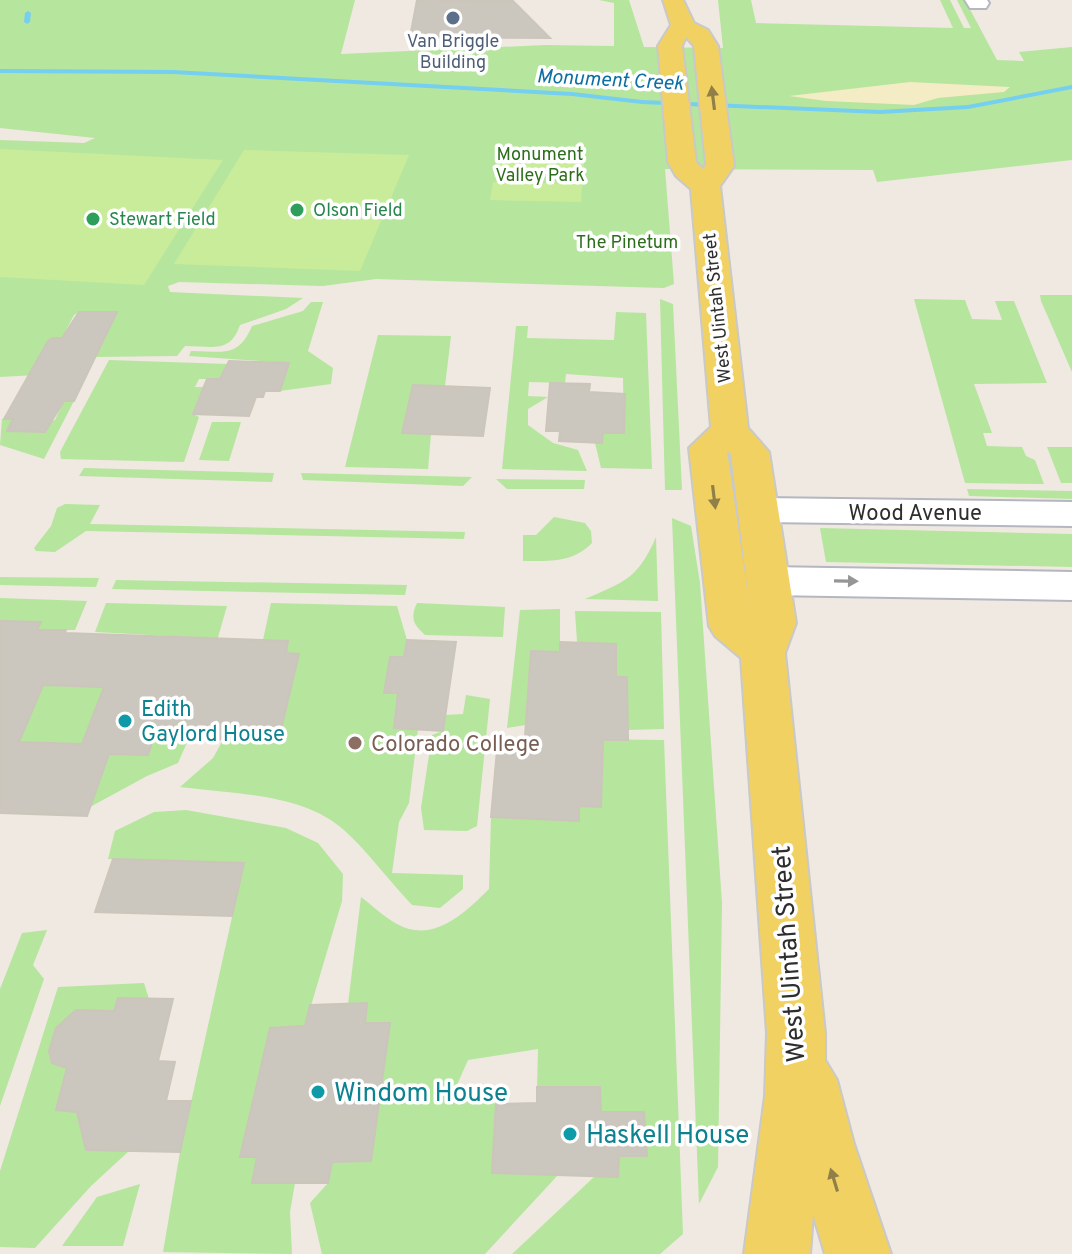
<svg xmlns="http://www.w3.org/2000/svg" width="1072" height="1254" font-family="Overpass,sans-serif">
	<rect width="100%" height="100%" fill="#efe9e1"/>
	<!-- green -->
	<g fill="#b6e59e">
		<path d="M0,0H355L341,54L546,45L614,46V3L599,0H629L644,47L723,48L718,0H751L756,23L953,28L940,0H950L964,28H971L957,0H965L997,60L1024,61L1019,52L1072,47V160L877,182L873,170L665,169L674,284L664,288L376,279L323,286L179,282L168,286L170,292L303,298L286,309L240,325C230,354 212,346 185,346L177,356L95,357L117,313L79,312L74,315L62,338H53L36,375L0,377V140L84,143L95,138L0,128Z"/>
		<path d="M1040,295H1072V372L1041,301Z"/>
		<path d="M660,299L673,304L682,490H665Z"/>
		<path d="M914,299L965,300L972,319L1002,320L995,301H1014L1047,383L974,384L992,433H983L987,446L1022,447L1026,456L1035,460L1044,484L965,483Z"/>
		<path d="M311,302H323L308,351L333,368L331,384L280,391L289,363L189,356L191,351C222,351 238,359 252,326L303,311Z"/>
		<path d="M616,312L646,313L652,469L601,468L595,443L602,442L603,433H624L623,378L566,374L565,383L529,382L528,396L548,397L528,409V425L553,443L578,450L587,471L502,469L516,326H528L527,338L614,340Z"/>
		<path d="M378,335L451,336L445,386H413L402,432L431,434L428,469L345,467Z"/>
		<path d="M109,360L228,364L222,379H199L195,387H204L193,414L199,417L184,462L61,459L60,452Z"/>
		<path d="M64,401H74L44,459L0,445L2,419H13L8,431L55,420Z"/>
		<path d="M212,422H241L229,461L199,460Z"/>
		<path d="M1047,447H1072V483H1061Z"/>
		<path d="M84,468L274,473L272,482L79,476Z"/>
		<path d="M301,473L472,477L463,486L303,480Z"/>
		<path d="M496,479L585,480L584,489H507Z"/>
		<path d="M967,489L1072,491V499L969,496Z"/>
		<path d="M65,504L100,505L90,524L465,532L464,539L86,531L55,552L36,551L34,548L51,526L57,508Z"/>
		<path d="M554,517L585,523L591,531L592,543C573,563 549,561 523,561V535H536Z"/>
		<path d="M672,518L691,526L700,583L722,903L718,1167L699,1204Z"/>
		<path d="M820,528L1072,534V567L826,562Z"/>
		<path d="M656,537L658,601L585,599C624,582 638,579 656,537Z"/>
		<path d="M0,577L99,578L96,587L0,585Z"/>
		<path d="M116,580L407,585L405,595L112,589Z"/>
		<path d="M0,598L87,601L75,630H37L40,622L0,621Z"/>
		<path d="M106,603L227,606L189,738L178,763L147,776L90,807L109,754L148,755L188,637L95,632Z"/>
		<path d="M271,603L397,606L407,640L404,657H390L384,692L398,693L394,728L418,729L409,803L399,822L392,873L463,875V889L440,908L412,905C390,882 369,853 345,831C304,793 233,794 180,787L213,758L223,740L278,742L299,654L286,653L288,642L263,640Z"/>
		<path d="M417,603L505,607L503,637L425,635C413,624 410,618 417,603Z"/>
		<path d="M560,609V652L531,651L526,725L507,728L520,610Z"/>
		<path d="M575,611L661,612L664,729L627,730V678L616,677V644L577,642Z"/>
		<path d="M60,646L104,687L82,744L6,742L28,690L41,691Z"/>
		<path d="M466,695L490,699L477,826L467,831L424,830L421,808L432,735L443,731L445,715L463,714Z"/>
		<path d="M583,739L664,740L683,1234L660,1254H512L595,1176L618,1177L619,1155H647L644,1112H601L600,1087H537L538,1049L468,1060L453,1094L496,1104L492,1173L558,1175L485,1254H322L310,1203L328,1183L332,1162L371,1161L390,1024L365,1023L348,1004L361,897C373,906 384,917 397,924C433,944 465,913 489,889L491,817L578,821L579,806L601,807Z"/>
		<path d="M186,810L286,828L318,843L343,874L342,901L305,1026L270,1028L241,1156L257,1157L252,1183H295L290,1212L292,1254L163,1252L180,1152L244,863L108,859L115,831L154,812Z"/>
		<path d="M47,930L33,965L44,979L0,1106V989L22,933Z"/>
		<path d="M144,983L149,999L118,998L114,1011L76,1010C58,1025 46,1038 52,1063L67,1068L86,1150H130L91,1186L35,1248L0,1247V1171L58,987Z"/>
		<path d="M140,1184L123,1246H62L97,1197Z"/>
	</g>
	<!-- sand -->
	<path fill="#f3ecc5" d="M910,82L1010,87L1004,92L938,98L914,105L826,101L789,96Z"/>
	<!-- pitch -->
	<g fill="#c9ec9a">
		<path d="M0,149L223,160L144,285L0,277Z"/>
		<path d="M244,150L409,155L360,271L174,264Z"/>
		<path d="M497,159L584,161L583,178L494,177Z"/>
		<path d="M493,182L582,184L581,202L490,200Z"/>
	</g>
	<g fill="none" stroke-linecap="round" stroke-linejoin="round">
		<!-- stream -->
		<g fill="#75cff0" fill-rule="evenodd">
			<path d="M28,11L31,13L30,22L27,24L24,22L25,13Z"/>
			<path d="M0,69L173,70L572,92L642,100L880,110L968,105L1072,85V89L968,109L880,114L642,104L572,96L173,74L0,73Z"/>
		</g>
	</g>
	<!-- building -->
	<g fill="#cbc7bf" stroke="#cbc5ba" stroke-width="2" fill-rule="evenodd">
		<path d="M417,0L513,1L550,38L410,37Z"/>
		<path d="M79,312H117L74,401H64L45,432L7,431L13,419H4L48,341L53,338H62Z"/>
		<path d="M229,361L289,363L280,391H265L263,397H256L249,416L193,414L207,379H220Z"/>
		<path d="M550,383L590,384L589,392L625,394L624,433H603L602,443L559,441L560,431H546Z"/>
		<path d="M413,385L490,388L483,436L402,433Z"/>
		<path d="M0,621L41,622L37,630H66L65,633L288,641L286,653L299,654L278,742L154,736L148,755L109,754L87,816L0,813ZM43,685L104,687L82,744L19,742Z"/>
		<path d="M407,640L456,642L443,731L394,728L398,693H384L390,657H404Z"/>
		<path d="M560,642L616,644V677H627L628,740H603L601,807L579,806V821L491,817L497,750L524,751L531,651L560,652Z"/>
		<path d="M113,859L244,863L232,916L95,912Z"/>
		<path d="M118,998L173,999L158,1061L175,1062L166,1101H191L180,1152L86,1150L77,1112L56,1110L67,1068L52,1063L49,1051L56,1028L76,1010L114,1011Z"/>
		<path d="M367,1003L365,1023H390L371,1161L332,1162L328,1183H252L257,1157H240L270,1028L305,1026L310,1005Z"/>
		<path d="M537,1087H600L601,1112H644L647,1156H619L618,1177L492,1173L496,1104L537,1103Z"/>
	</g>
	<g fill="none" stroke-linecap="round" stroke-linejoin="round">
		<!-- minor casing -->
		<g stroke="#b4b7c1" stroke-width="4">
			<g id="minor">
				<path d="M965,0H987L989,3L986,8H970Z"/>
				<path d="M758,498L1072,502V526L758,522L744,519L738,510L744,501Z"/>
				<path d="M768,567L1072,572V600L768,595L753,591L747,581L753,571Z"/>
			</g>
		</g>
		<!-- major casing -->
		<g stroke="#c9c9c9" stroke-width="4">
			<path id="major" d="M663,0H683L694,23L708,30L718,46L734,166L720,186L748,428L769,452L796,623L785,653L825,1033V1060L837,1080L854,1144L891,1254H825L813,1214L810,1254H744L765,1096L767,1033L741,658L715,636L709,626L689,448L711,427L691,189L676,176L668,162L658,46L671,25ZM686,37L694,46L706,165L703,169L696,162L682,46ZM727,451L731,454L749,602Z"/>
		</g>
		<!-- minor -->
		<use href="#minor" fill="#fff" fill-rule="evenodd"/>
		<!-- major -->
		<use href="#major" fill="#f2d163" fill-rule="evenodd"/>
	</g>
	<!-- one-way arrows -->
	<defs><path id="oneway-solid" d="M-6-.8H1V-3.2L6.5 0L1 3.2V.8H-6Z" transform="scale(2)"/></defs>
	<g fill="#908048">
		<use href="#oneway-solid" transform="translate(713 98) rotate(-97)"/>
		<use href="#oneway-solid" transform="translate(714 497) rotate(83)"/>
		<use href="#oneway-solid" transform="translate(834 1180) rotate(-107)"/>
	</g>
	<use fill="#969696" href="#oneway-solid" transform="translate(846 581) rotate(1)"/>
	<!-- markers -->
	<circle fill="#5c6f8a" stroke="#fff" stroke-width="3" cx="453" cy="18" r="8"/>
	<g fill="#2e9e5b" stroke="#fff" stroke-width="3">
		<circle cx="297" cy="210" r="8"/>
		<circle cx="93" cy="219" r="8"/>
	</g>
	<g fill="#0f9aa8" stroke="#fff" stroke-width="3">
		<circle cx="125" cy="721" r="8"/>
		<circle cx="318" cy="1092" r="8"/>
		<circle cx="570" cy="1134" r="8"/>
	</g>
	<circle fill="#8d6e63" stroke="#fff" stroke-width="3" cx="355" cy="743" r="8"/>
	<g text-anchor="middle" stroke-width="7" stroke-linejoin="round" paint-order="stroke">
		<!-- far-service labels -->
		<g font-size="18" fill="#4e5e75" stroke="#fff">
			<text x="453" y="47">Van Briggle<tspan x="453" dy="21">Building</tspan></text>
		</g>
		<!-- far-park labels -->
		<g font-size="18" fill="#2c6e1b" stroke="#fff">
			<text x="540" y="160">Monument<tspan x="540" dy="21">Valley Park</tspan></text>
			<text x="627" y="248">The Pinetum</text>
		</g>
		<!-- far-leisure labels -->
		<g font-size="18" fill="#27864d" stroke="#fff" text-anchor="start">
			<text x="313" y="216">Olson Field</text>
			<text x="109" y="225">Stewart Field</text>
		</g>
		<!-- far-street labels -->
		<g font-size="18" fill="#2e2e2e" stroke="#fff">
			<text transform="translate(717 308) rotate(-96)" y="6">West Uintah Street</text>
		</g>
		<!-- far-water labels -->
		<g font-size="20" font-style="italic" fill="#0d6fa3" stroke="#fff">
			<text transform="translate(610 79) rotate(3)" y="7">Monument Creek</text>
		</g>
		<!-- street labels -->
		<g font-size="22" fill="#2e2e2e" stroke="#fff">
			<text x="915" y="520">Wood Avenue</text>
		</g>
		<!-- culture labels -->
		<g font-size="22" fill="#0d838f" stroke="#fff" text-anchor="start">
			<text x="141" y="716">Edith<tspan x="141" dy="25">Gaylord House</tspan></text>
		</g>
		<!-- education labels -->
		<g font-size="22" fill="#785e54" stroke="#fff" text-anchor="start">
			<text x="371" y="751">Colorado College</text>
		</g>
		<!-- near-street labels -->
		<g font-size="26" fill="#2e2e2e" stroke="#fff">
			<text transform="translate(788 954) rotate(-94)" y="9">West Uintah Street</text>
		</g>
		<!-- near-culture labels -->
		<g font-size="26" fill="#0d838f" stroke="#fff" text-anchor="start">
			<text x="334" y="1101">Windom House</text>
			<text x="586" y="1143">Haskell House</text>
		</g>
	</g>
</svg>
